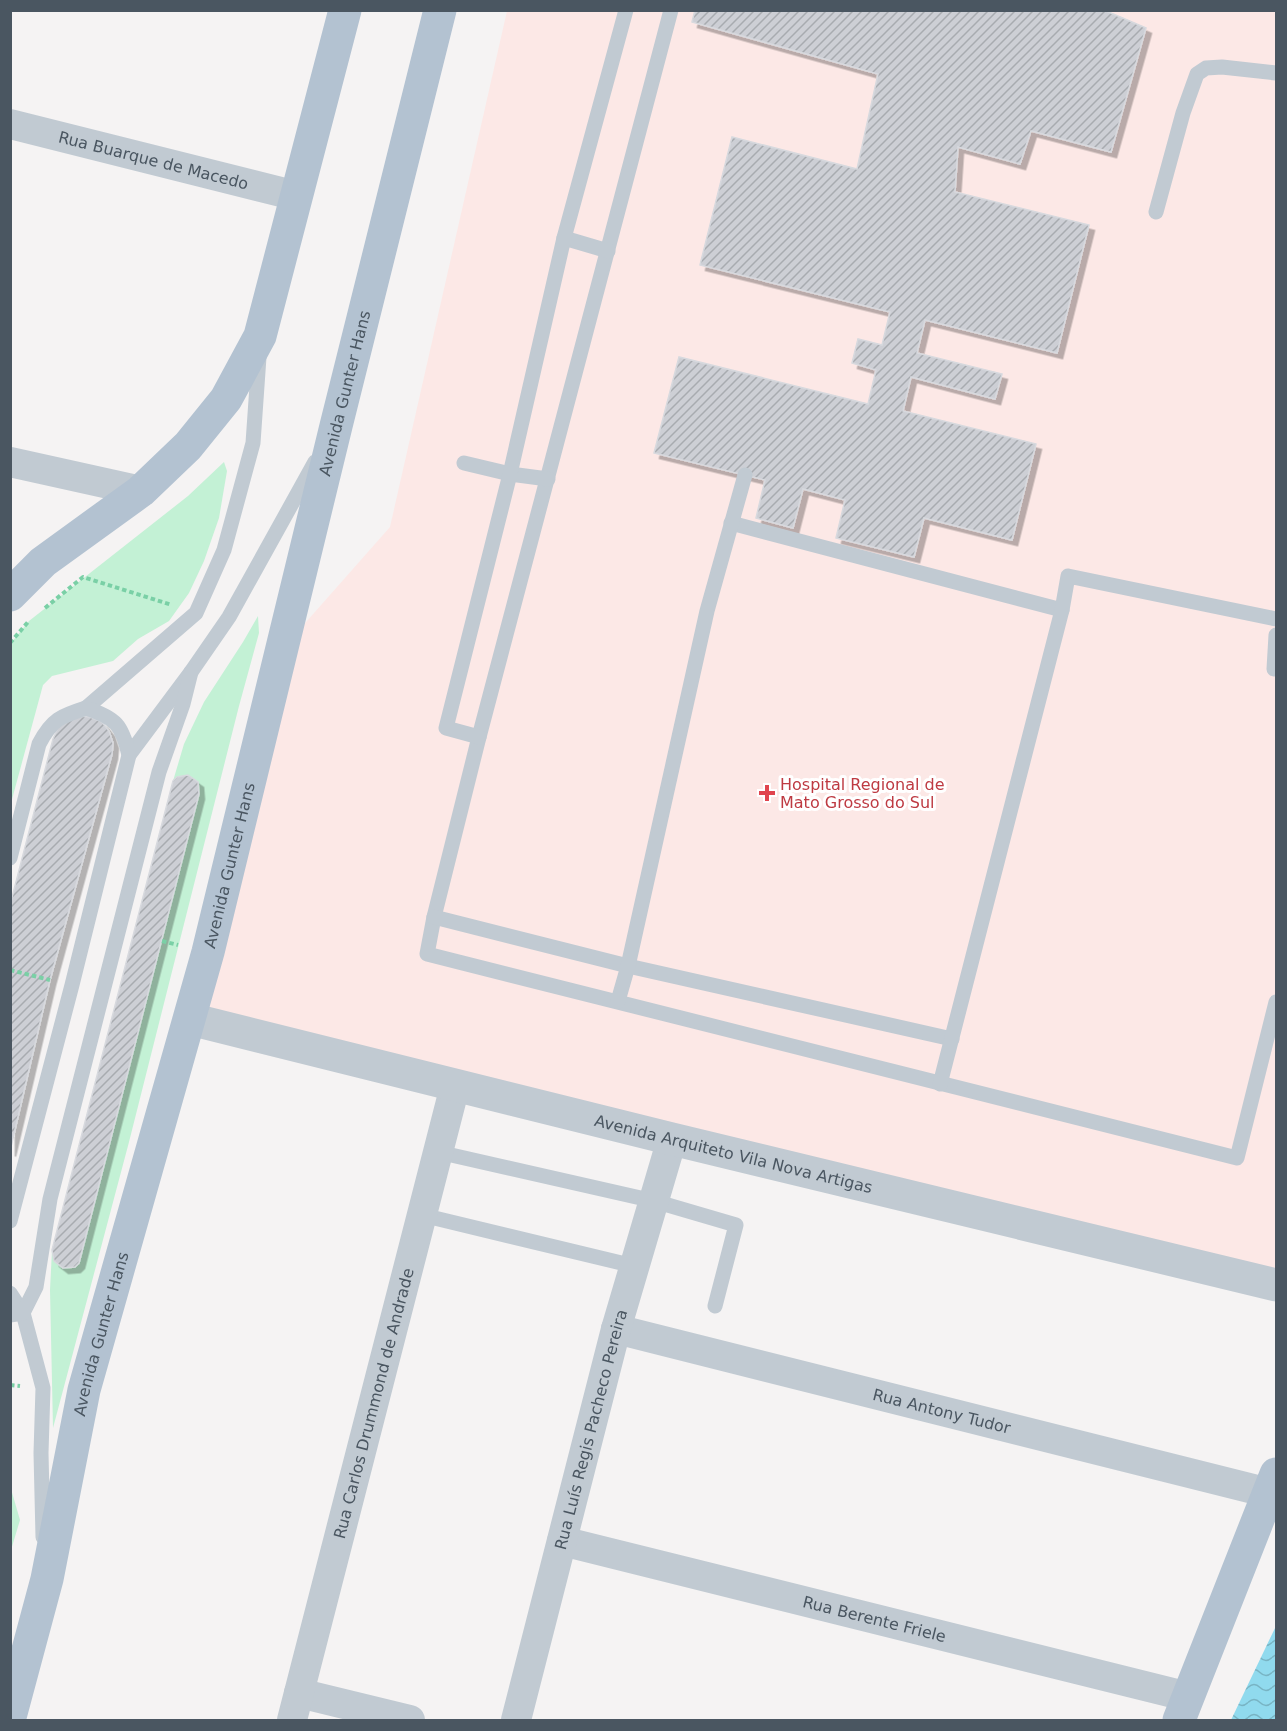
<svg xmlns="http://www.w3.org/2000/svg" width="1287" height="1731" font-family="'DejaVu Sans',sans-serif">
	<defs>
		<pattern id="water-waves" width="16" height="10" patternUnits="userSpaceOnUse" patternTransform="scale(1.5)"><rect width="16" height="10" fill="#90daee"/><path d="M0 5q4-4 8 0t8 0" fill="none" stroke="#78b4c4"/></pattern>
		<pattern id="building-hatch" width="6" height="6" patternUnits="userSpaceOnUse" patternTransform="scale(1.5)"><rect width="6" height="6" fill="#cdcfd5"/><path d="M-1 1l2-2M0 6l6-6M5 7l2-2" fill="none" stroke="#a8abb0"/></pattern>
		<filter id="shadow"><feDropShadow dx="5.5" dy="5.5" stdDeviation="0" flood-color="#0004"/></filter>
	</defs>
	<rect width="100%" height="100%" fill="#f5f3f3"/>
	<!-- medical -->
	<path fill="#fce8e6" d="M507,11H1276V1275L200,1015L299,630L390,527Z"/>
	<!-- green -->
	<g fill="#c3f1d5">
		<path d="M224,462L227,471L219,518L204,561L189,593L169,621L138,639L113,661L52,676L43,685L11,803V643L29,621L188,496Z"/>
		<path d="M258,616L259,633L239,706L129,1142L53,1428L50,1290L52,1250L54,1261L63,1268L79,1263L199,794L198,782L177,777L173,781L184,744L204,702L243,642Z"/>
		<path d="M11,1489L20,1520L11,1550H10Z"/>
	</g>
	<!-- water -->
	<path fill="url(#water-waves)" d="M1276,1626V1720H1231Z"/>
	<!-- building -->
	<g fill="url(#building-hatch)" stroke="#d7d9de" stroke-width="1.5" filter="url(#shadow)">
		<path d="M695,10H1104L1146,28L1111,152L1031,131L1020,164L958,147L955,192L1089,225L1057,353L925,320L917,353L1002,374L995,399L911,377L903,411L1036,444L1012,540L924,518L914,557L836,538L845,500L803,489L793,528L756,518L765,480L654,453L679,357L868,404L876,370L852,363L858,339L882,345L890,312L700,265L732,137L857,169L878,74L692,22Z"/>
		<path d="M78,716L90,717L102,722L109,731L113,743L112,754L50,980L10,1151V905L53,739L58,728L67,720Z"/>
		<path d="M188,775L198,782L199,794L79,1263L75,1267L63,1268L54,1261L52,1250L173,781L177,777Z"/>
	</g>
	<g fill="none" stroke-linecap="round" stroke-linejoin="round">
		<!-- path -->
		<g stroke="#7ad0a6" stroke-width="4" stroke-dasharray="4.5 3" stroke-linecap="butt">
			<path d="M45,608L83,577L172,605"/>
			<path d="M10,643L28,622"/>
			<path d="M162,941L178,945"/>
			<path d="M10,970L50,980"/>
			<path d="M10,1385L20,1386"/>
		</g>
		<!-- service -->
		<g stroke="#c1cad2" stroke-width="15">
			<path d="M671,10L479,737L434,917L427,954L1237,1158L1276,1002"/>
			<path d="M1156,212L1183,113L1197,74L1206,68L1222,67L1276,73"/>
			<path d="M564,238L608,251"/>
			<path d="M464,463L510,474L548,479"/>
			<path d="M731,523L1062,610"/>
			<path d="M1276,635L1274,669H1276"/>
			<path d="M86,708L196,613L224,550L253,443L259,357"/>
			<path d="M479,737L446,728L510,474L564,238L626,10"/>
			<path d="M129,755L191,672L229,617L315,462"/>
			<path d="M10,858L39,744C52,719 61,716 86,708C116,718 122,725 129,755L72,985L10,1221"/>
			<path d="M434,917L628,966L952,1039"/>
			<path d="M618,1001L628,966L707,611L745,475"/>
			<path d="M940,1084L1062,610L1068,576L1276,619"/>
			<path d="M438,1152L654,1201L736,1225L715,1306"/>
			<path d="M422,1215L634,1266"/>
			<path d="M10,1293L23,1313L43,1388L41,1453L43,1537"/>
			<path d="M10,1315L23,1313L36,1287L50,1199L159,772L183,704L191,672"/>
		</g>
		<!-- minor -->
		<g stroke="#c1cad2" stroke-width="30">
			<path id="s1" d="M10,124L297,196"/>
			<path d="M10,462L141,491"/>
			<path id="s2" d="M616,1329L1269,1493"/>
			<path id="s3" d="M562,1541L1189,1697"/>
			<path d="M299,1693L410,1720"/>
			<path id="s4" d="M292,1720L455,1086"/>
			<path id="s5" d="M516,1720L616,1329L672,1139"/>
		</g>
		<!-- tertiary -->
		<path stroke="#c1cad2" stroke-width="33" id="s6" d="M190,1019L672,1139L1276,1285"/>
		<!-- primary -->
		<g stroke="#b3c2d1" stroke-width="33">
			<path d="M10,595L43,562L141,491L188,446L226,399L260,336L345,10"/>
			<path id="s7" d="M10,1717L47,1579L84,1390L208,952L336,426L440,10"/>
			<path d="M1179,1720L1276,1474"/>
		</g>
	</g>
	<!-- markers -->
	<path fill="#e0444e" stroke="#fff" stroke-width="2" d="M764 784h6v6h6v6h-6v6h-6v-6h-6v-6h6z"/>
	<g text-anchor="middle" stroke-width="6" stroke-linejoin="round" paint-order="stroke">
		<!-- street labels -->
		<g font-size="16" fill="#4a5661" stroke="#fff">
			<text dy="6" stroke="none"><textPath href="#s1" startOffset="148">Rua Buarque de Macedo</textPath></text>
			<text dy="6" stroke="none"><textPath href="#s7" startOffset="1366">Avenida Gunter Hans</textPath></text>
			<text dy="6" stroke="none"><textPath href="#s7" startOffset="880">Avenida Gunter Hans</textPath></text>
			<text dy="6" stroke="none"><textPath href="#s6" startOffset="560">Avenida Arquiteto Vila Nova Artigas</textPath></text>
			<text dy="6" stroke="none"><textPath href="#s7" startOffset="394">Avenida Gunter Hans</textPath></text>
			<text dy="6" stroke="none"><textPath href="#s4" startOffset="327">Rua Carlos Drummond de Andrade</textPath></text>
			<text dy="6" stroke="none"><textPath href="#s2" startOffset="336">Rua Antony Tudor</textPath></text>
			<text dy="6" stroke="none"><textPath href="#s5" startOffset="300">Rua Luís Regis Pacheco Pereira</textPath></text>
			<text dy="6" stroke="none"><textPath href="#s3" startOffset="322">Rua Berente Friele</textPath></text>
		</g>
		<!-- health labels -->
		<g font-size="16" fill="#be3a42" stroke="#fff" text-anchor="start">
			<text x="780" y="790">Hospital Regional de<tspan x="780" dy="18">Mato Grosso do Sul</tspan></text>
		</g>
	</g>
	<!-- border -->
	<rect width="1287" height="1731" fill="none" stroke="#4a5661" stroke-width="24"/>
</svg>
